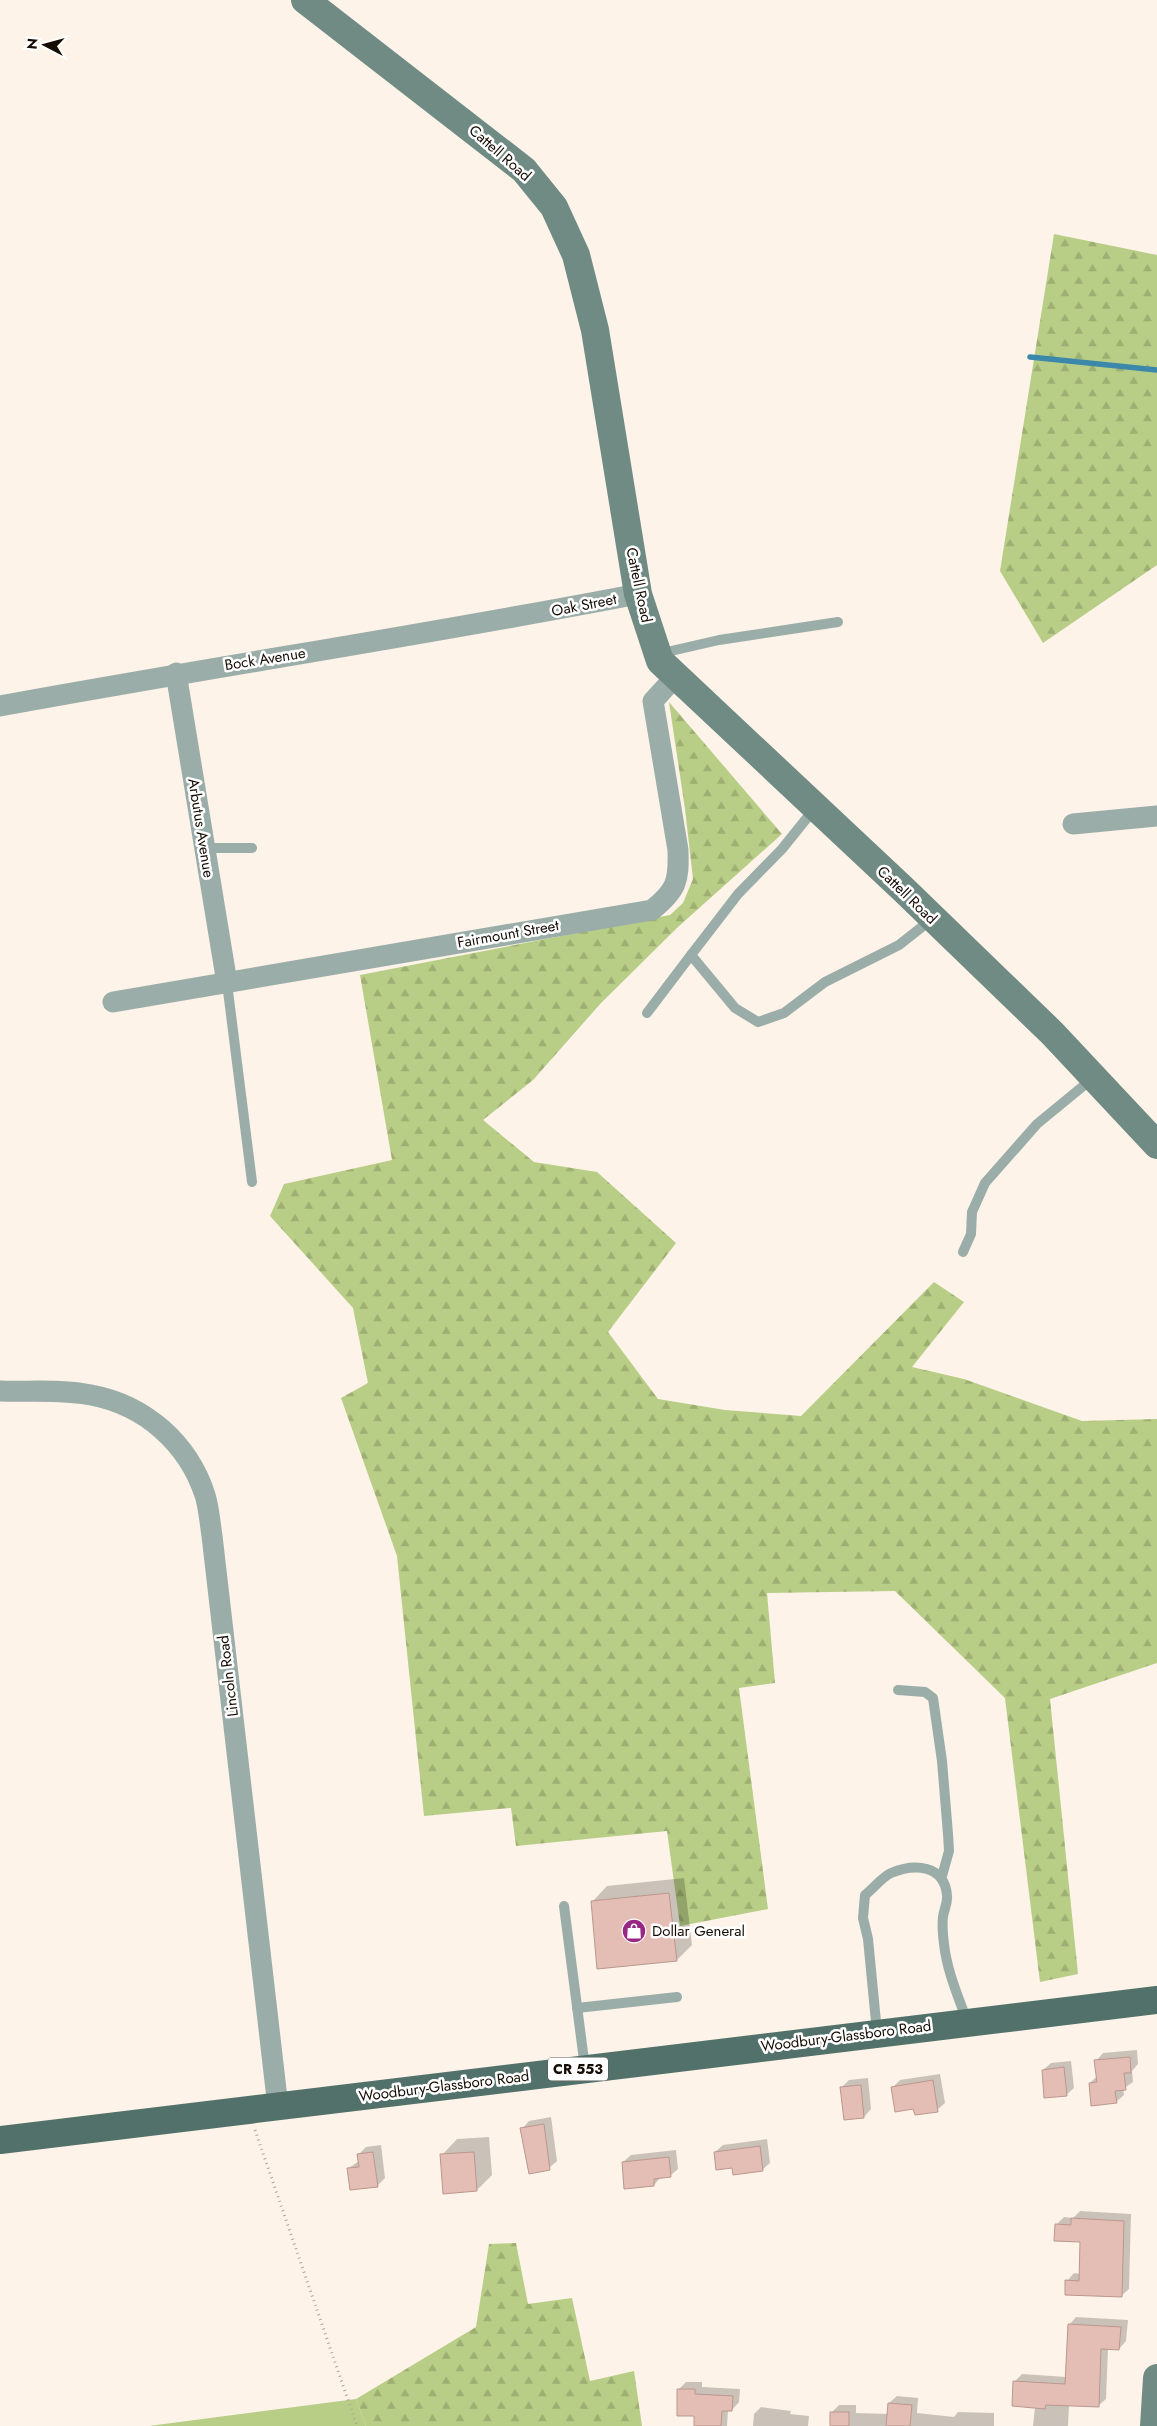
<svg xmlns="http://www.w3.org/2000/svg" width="1157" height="2426" font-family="Jost,sans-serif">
	<defs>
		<pattern id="forest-firs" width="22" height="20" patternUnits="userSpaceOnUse" patternTransform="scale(1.25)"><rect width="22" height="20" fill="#b8cd86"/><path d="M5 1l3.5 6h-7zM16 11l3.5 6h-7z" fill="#9daf72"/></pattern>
	</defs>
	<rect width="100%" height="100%" fill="#fdf3e8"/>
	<!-- green -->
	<path fill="#b8cd86" d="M356,2399L366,2426H149Z"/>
	<!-- forest -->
	<g fill="url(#forest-firs)">
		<path d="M1054,234L1157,255V565L1043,643L1000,571Z"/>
		<path d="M669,702L782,834L678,927L601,1003L533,1080L483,1120L534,1162L597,1172L676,1243L608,1332L658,1399L725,1410L801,1416L934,1282L964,1302L912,1367L964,1379L1082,1421L1157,1419V1663L1050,1699L1078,1974L1040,1982L1005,1698L895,1591L767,1593L775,1683L739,1688L768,1909L680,1926L667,1831L516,1846L511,1808L424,1816L397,1556L341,1398L368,1383L353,1308L270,1216L284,1184L392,1160L360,975L670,915L683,903L693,879L685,809Z"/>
		<path d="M516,2243L528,2304L572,2298L590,2381L634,2371L642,2426H366L356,2399L476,2327L489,2244Z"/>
	</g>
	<!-- shadow -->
	<g fill="#0003">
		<path d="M684,1878L692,1945L677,1960L592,1902L607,1886Z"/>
		<path d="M1137,2050L1138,2064L1132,2071L1133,2082L1123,2089L1124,2095L1116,2102L1090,2083L1097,2076L1096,2061L1103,2053Z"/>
		<path d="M1071,2061L1074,2088L1066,2095L1043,2070L1051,2063Z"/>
		<path d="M940,2074L945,2103L937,2110L914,2108L892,2088L900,2080Z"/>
		<path d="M868,2078L871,2109L864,2117L842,2087L849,2080Z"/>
		<path d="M551,2117L557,2161L549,2168L522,2129L529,2121Z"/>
		<path d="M489,2137L492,2175L477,2190L442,2155L457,2139Z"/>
		<path d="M767,2139L770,2163L762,2170L733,2166L715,2152L723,2145Z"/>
		<path d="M381,2145L385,2178L377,2186L349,2168L359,2161V2154L366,2147Z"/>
		<path d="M676,2150L678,2169L670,2176L661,2177L654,2185L623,2162L631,2155Z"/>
		<path d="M1080,2211L1131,2214L1129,2289L1121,2296L1067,2281L1074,2273L1080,2274L1081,2241L1056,2225L1064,2217L1073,2218Z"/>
		<path d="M1076,2317L1128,2320L1126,2341L1119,2349L1108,2348L1106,2399L1098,2406L1069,2405L1068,2426H1033L1035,2407L1015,2381L1022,2374L1066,2377L1069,2325Z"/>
		<path d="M686,2382H702V2387L740,2389L739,2402L732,2410H728L727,2426H695L696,2415L678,2390Z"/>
		<path d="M897,2396L918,2398L917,2413L954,2417L958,2412L994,2413V2426H831L832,2412L839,2405H856V2413L889,2414V2403Z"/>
		<path d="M761,2407L791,2411L790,2414L809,2416L808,2426H753L754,2414Z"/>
	</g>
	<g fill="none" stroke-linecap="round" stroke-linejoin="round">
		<!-- stream -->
		<path stroke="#3c88ab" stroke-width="5.5" d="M1030,357L1157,370"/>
	</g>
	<!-- building -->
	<g fill="#e4beb4" stroke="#bb978d">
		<path d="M669,1893L677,1961L597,1969L591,1901Z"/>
		<path d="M1130,2057L1131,2073H1124L1126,2090L1115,2091L1117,2103L1091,2106L1089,2083L1097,2082L1094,2060Z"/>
		<path d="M1064,2067L1067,2096L1044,2098L1042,2070Z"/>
		<path d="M933,2080L938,2112L915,2115L913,2109L895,2112L891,2087Z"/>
		<path d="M861,2085L864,2118L844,2120L840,2087Z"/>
		<path d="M544,2124L550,2170L529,2174L520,2128Z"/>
		<path d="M760,2146L763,2171L733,2175L732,2168L716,2170L714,2152Z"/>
		<path d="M373,2152L378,2187L350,2190L347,2168L359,2167L357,2154Z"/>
		<path d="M474,2152L477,2191L443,2194L440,2154Z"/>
		<path d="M669,2157L671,2177L654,2179V2186L624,2189L622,2162Z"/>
		<path d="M1071,2218L1124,2221L1122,2297L1065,2295V2280L1079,2281L1080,2242L1054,2241L1055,2224L1071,2225Z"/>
		<path d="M1068,2324L1121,2327L1119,2350L1101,2349L1099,2407L1046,2405L1045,2409L1012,2406L1013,2381L1065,2384Z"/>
		<path d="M677,2389H695V2394L733,2396L732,2411H722L721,2426H694V2416H677Z"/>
		<path d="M888,2403L912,2405L910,2426H886Z"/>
		<rect x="830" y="2412" width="19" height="14"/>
	</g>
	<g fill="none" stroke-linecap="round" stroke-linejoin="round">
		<!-- path -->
		<path stroke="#b0a79d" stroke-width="3" stroke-dasharray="1 4" stroke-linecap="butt" d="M255,2130L357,2426"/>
		<!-- lane -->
		<g stroke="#9bada9" stroke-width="10">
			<path d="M658,654L719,640L838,622"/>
			<path d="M204,848H252"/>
			<path d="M691,955L738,894L782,849L815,808"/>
			<path d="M227,983L252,1182"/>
			<path d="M647,1013L691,955L735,1008L758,1022L784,1013L825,982L899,945L932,919"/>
			<path d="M963,1252L971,1234L972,1212L985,1183L1037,1124L1093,1078"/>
			<path d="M898,1690L925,1692L933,1698L942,1761L948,1834L949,1851L942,1876"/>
			<path d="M564,1906L585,2068"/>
			<path d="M577,2008L677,1997"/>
			<path d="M877,2032L868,1939L863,1918L865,1895C873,1889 882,1877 891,1873C915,1863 944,1865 947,1895C948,1903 944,1909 943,1917C942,1925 943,1936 944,1944C947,1971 958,1996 967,2021"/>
		</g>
		<!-- street -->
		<g stroke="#9bada9" stroke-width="21">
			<path d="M176,673L227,983"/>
			<path d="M0,706C212,667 426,635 638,594"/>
			<path d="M1073,824L1157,816"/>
			<path d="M113,1002L652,910C677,890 679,881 678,850L653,701L676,676"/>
			<path d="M0,1391C30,1392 62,1389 91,1395C145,1405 188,1443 205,1495C209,1508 210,1523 212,1536L278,2107"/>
		</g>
		<!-- secondary -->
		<g stroke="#708a84" stroke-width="28">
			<path d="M305,0L524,170L554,207L576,255L595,330L638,594L660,661L903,889L1052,1033L1157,1145"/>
			<path d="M1154,2426L1157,2378"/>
		</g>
		<!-- primary -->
		<path stroke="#51716a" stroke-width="28" d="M0,2140L1157,2000"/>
	</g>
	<!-- icons -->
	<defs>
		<g id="shop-disc" transform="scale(1.25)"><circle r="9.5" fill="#992784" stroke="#fff"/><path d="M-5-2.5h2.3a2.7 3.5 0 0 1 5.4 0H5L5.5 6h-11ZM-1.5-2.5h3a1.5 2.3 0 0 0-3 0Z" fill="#fff"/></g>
	</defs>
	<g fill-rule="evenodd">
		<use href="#shop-disc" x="634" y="1931"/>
	</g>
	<g text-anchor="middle" stroke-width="5" stroke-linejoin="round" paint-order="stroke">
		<!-- shield labels -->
		<rect fill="#fff" stroke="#5b554f" stroke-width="1" x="548" y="2057.5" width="60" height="23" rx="4"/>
		<g font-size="14" font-weight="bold" fill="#150c04">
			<text x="578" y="2074">CR 553</text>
		</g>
		<!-- street labels -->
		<g font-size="15" fill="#150c04" stroke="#fff">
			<text transform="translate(500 153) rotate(41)" y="5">Cattell Road</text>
			<text transform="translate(639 585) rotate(78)" y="5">Cattell Road</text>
			<text transform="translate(584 605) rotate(-11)" y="5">Oak Street</text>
			<text transform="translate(265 659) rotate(-9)" y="5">Bock Avenue</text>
			<text transform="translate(201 828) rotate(81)" y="5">Arbutus Avenue</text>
			<text transform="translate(907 895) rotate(44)" y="5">Cattell Road</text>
			<text transform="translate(508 934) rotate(-10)" y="5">Fairmount Street</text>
			<text transform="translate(228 1676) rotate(-97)" y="5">Lincoln Road</text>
			<text transform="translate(846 2036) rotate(-7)" y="5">Woodbury-Glassboro Road</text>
			<text transform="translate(444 2086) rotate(-7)" y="5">Woodbury-Glassboro Road</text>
		</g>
		<!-- poi labels -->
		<g font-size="15" fill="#150c04" stroke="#fff" text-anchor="start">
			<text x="652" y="1936">Dollar General</text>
		</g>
	</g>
	<!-- north arrow -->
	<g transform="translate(45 45) rotate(276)" stroke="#ffffff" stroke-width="4" paint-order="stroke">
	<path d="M0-4L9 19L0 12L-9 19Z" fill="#150c04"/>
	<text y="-8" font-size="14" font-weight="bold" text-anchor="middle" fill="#150c04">N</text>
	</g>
</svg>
